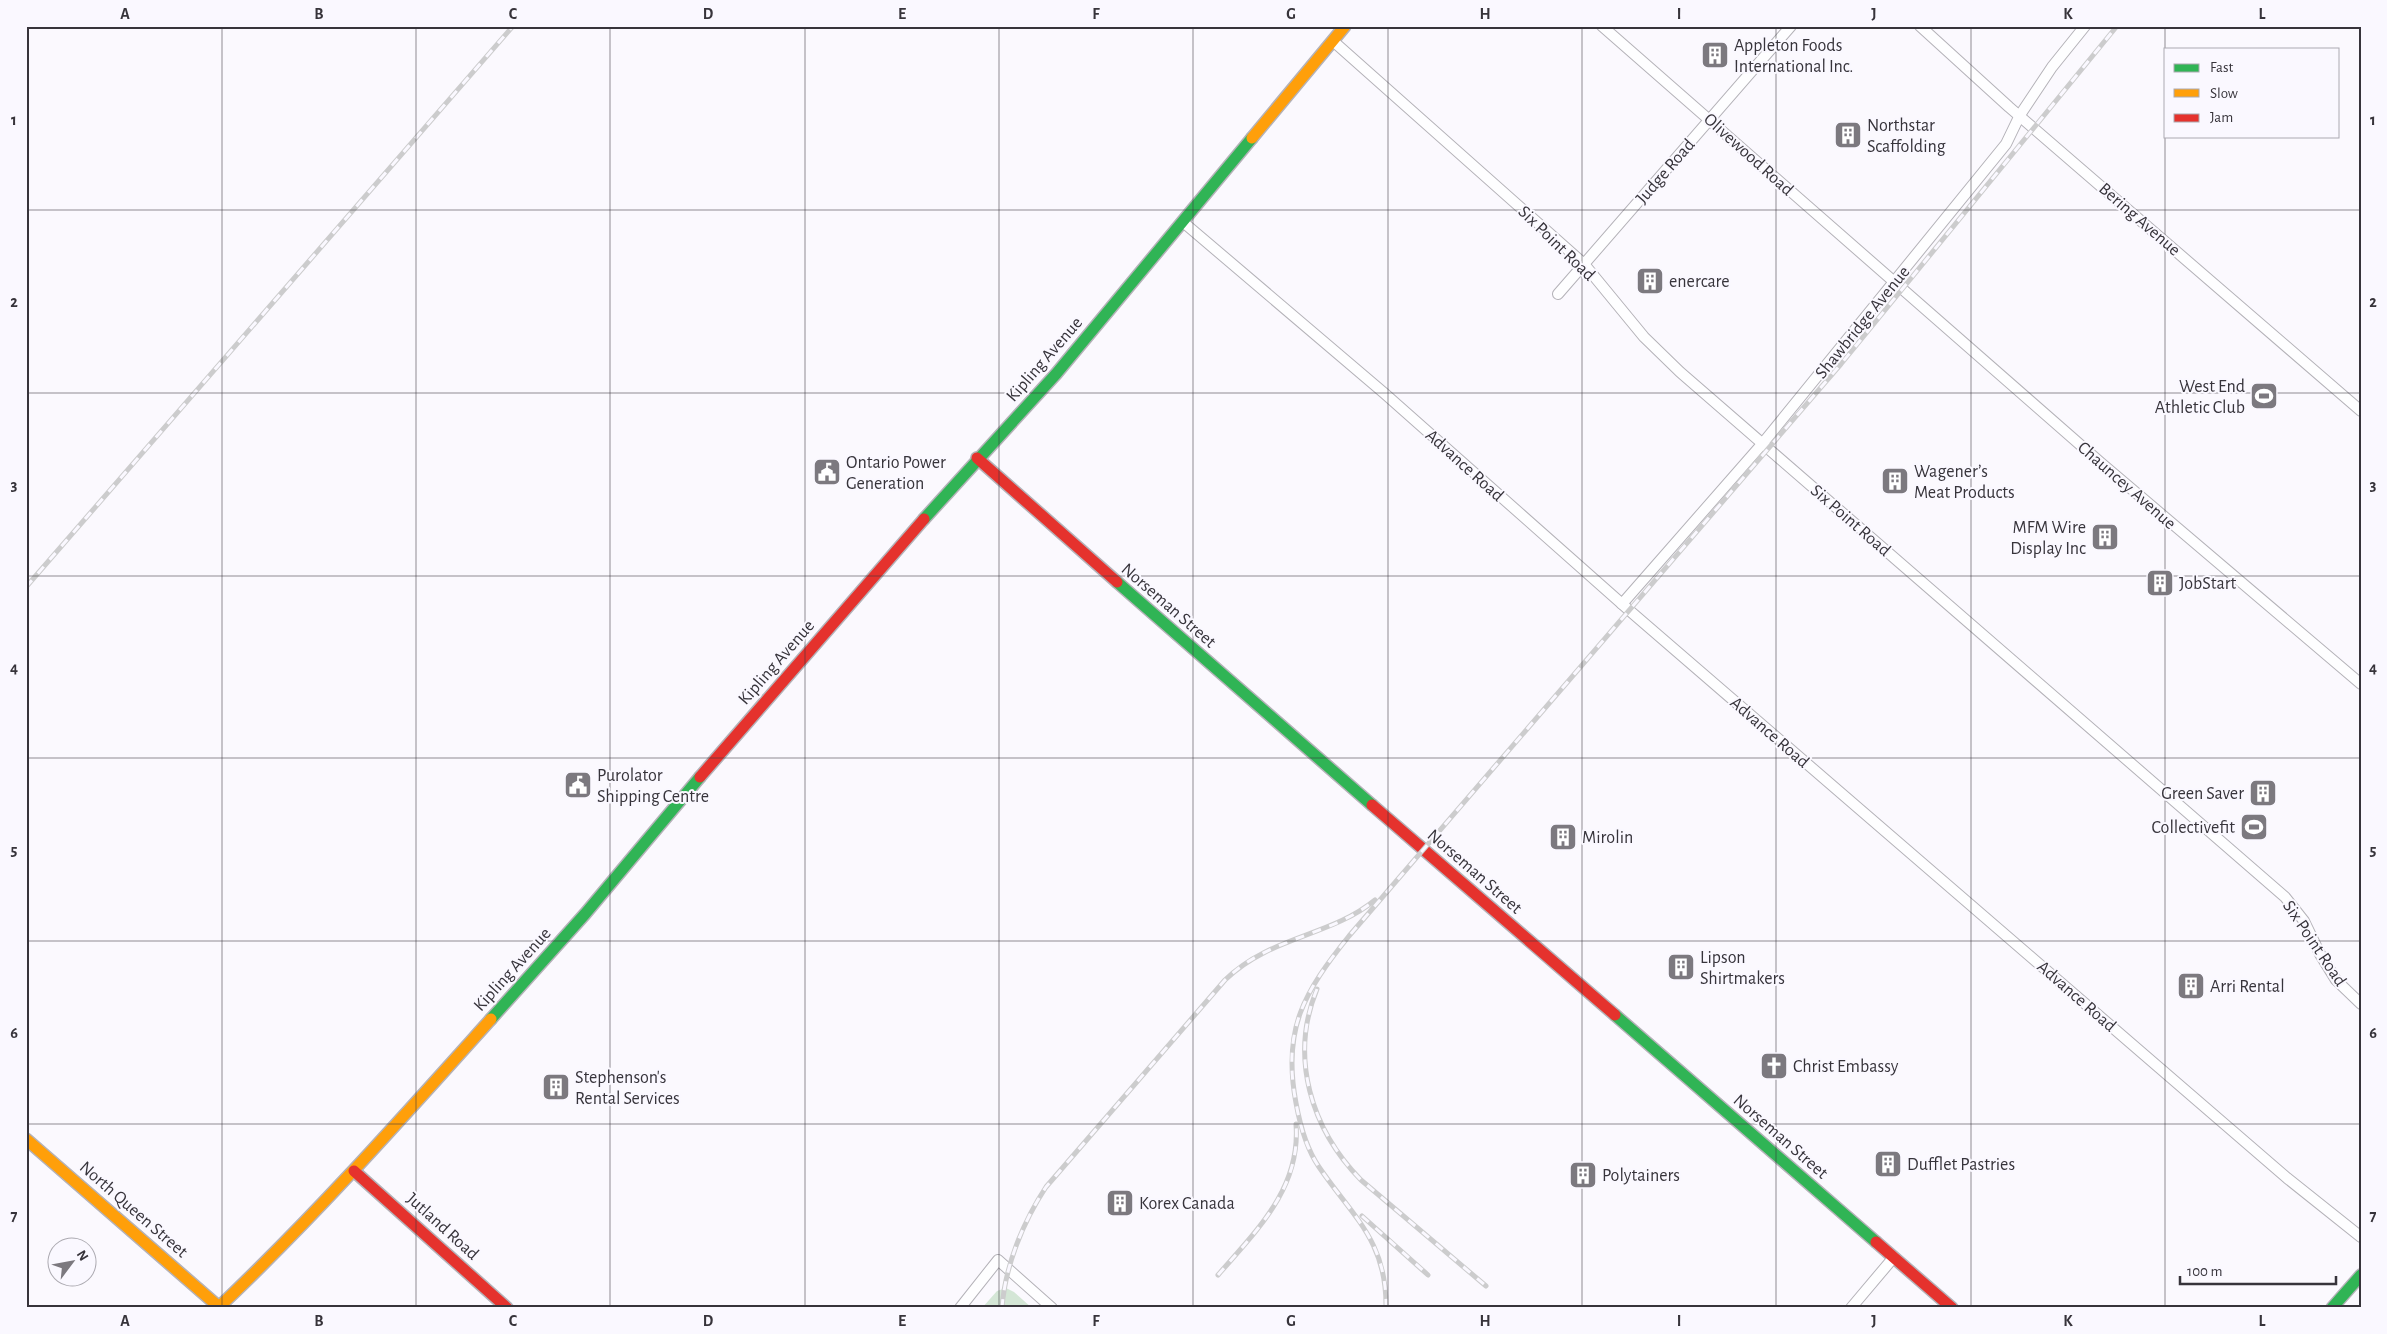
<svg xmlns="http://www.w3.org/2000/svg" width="2387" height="1334" font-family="'Alegreya Sans',sans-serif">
	<rect width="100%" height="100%" fill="#fbf9fe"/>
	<!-- green -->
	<path fill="#d4e6d6" d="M1006,1288L1014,1292L1032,1308H982L997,1291Z"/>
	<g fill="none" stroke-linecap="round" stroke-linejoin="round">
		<!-- street casing -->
		<g stroke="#b4b2b8" stroke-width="12">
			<g id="street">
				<path d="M1602,26L2101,463L2361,684"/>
				<path d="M1920,26L2009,107L2361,411"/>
				<path d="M1333,41L1584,264L1644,337L1680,372L2285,897L2304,921L2320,954L2336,980L2361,1004"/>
				<path d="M1183,222L1384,393L1630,611L2287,1178L2361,1237"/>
				<path d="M1558,294L1791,26"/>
				<path d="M1622,604L1763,443L2006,144L2020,115L2052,67L2085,26"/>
				<path d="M960,1308L998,1260L1052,1308"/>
				<path d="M1851,1308L1894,1257"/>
			</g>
		</g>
		<!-- fast casing -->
		<g stroke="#b4b2b8" stroke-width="14">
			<g id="fast">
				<path d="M924,519L1056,374L1252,138"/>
				<path d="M1117,582L1372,805"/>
				<path d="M1615,1015L1876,1242"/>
				<path d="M491,1019L585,914L700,777"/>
				<path d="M2332,1308L2361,1275"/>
			</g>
		</g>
		<!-- slow casing -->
		<g stroke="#b4b2b8" stroke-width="14">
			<g id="slow">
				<path d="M1252,138L1345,26"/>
				<path d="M26,1139L219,1307"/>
				<path d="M218,1308C315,1216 402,1118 491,1019"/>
			</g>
		</g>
		<!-- jam casing -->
		<g stroke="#b4b2b8" stroke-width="14">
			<g id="jam">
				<path d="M977,458L1117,582"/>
				<path d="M700,777L924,519"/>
				<path d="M1372,805L1615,1015"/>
				<path d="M354,1171L507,1308"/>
				<path d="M1876,1242L1952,1308"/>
			</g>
		</g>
		<!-- street -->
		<use href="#street" stroke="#fefeff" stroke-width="10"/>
		<!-- fast -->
		<use href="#fast" stroke="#30b455" stroke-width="11"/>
		<!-- slow -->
		<use href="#slow" stroke="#ff9f0a" stroke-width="11"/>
		<!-- jam -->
		<use href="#jam" stroke="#e5322d" stroke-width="11"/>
		<!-- rail casing -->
		<g stroke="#cccccd" stroke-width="5">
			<g id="rail">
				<path d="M26,587L513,26"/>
				<path d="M1317,989C1289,1057 1311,1129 1361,1180L1486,1286"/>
				<path d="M1362,1216L1428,1275"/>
				<path d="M1218,1275C1257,1230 1301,1188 1296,1124"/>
				<path d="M1002,1308C1005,1266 1023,1222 1046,1187L1225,980C1270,936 1330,937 1375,900"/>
				<path d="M1386,1308C1387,1241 1353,1217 1319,1167C1306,1148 1300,1125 1296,1103C1282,1029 1304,992 1349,936L1841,364L2117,26"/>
			</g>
		</g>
		<!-- rail -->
		<use href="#rail" stroke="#faf8ff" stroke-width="3" stroke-dasharray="9" stroke-linecap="butt"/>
	</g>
	<!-- grid -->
	<path fill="none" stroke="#37343b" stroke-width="1" stroke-opacity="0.55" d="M222,26V1308M416,26V1308M610,26V1308M805,26V1308M999,26V1308M1193,26V1308M1388,26V1308M1582,26V1308M1776,26V1308M1971,26V1308M2165,26V1308M26,210H2361M26,393H2361M26,576H2361M26,758H2361M26,941H2361M26,1124H2361"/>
	<!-- icons -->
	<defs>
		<g id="building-square" transform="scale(1.4375)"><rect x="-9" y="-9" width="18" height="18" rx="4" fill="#7c797f" stroke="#faf8ff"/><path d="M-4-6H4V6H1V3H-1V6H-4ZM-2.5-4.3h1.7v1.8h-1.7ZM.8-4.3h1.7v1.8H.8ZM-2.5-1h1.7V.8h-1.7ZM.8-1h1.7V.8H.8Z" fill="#fff"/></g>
		<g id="stadium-square" transform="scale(1.4375)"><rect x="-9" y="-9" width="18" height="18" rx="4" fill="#7c797f" stroke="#faf8ff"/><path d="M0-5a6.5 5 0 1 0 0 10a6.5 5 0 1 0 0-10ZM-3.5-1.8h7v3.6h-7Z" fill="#fff"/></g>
		<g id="civic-square" transform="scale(1.4375)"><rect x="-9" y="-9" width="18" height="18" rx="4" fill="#7c797f" stroke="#faf8ff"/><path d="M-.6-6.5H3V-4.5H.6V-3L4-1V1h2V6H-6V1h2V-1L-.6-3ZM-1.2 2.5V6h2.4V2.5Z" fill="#fff"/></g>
		<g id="church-square" transform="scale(1.4375)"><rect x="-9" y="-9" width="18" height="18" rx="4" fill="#7c797f" stroke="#faf8ff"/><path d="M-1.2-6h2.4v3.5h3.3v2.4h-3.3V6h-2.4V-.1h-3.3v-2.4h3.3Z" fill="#fff"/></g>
	</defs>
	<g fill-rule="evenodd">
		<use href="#building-square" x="1715" y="55"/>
		<use href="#building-square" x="1848" y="135"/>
		<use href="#building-square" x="1650" y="281"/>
		<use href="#stadium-square" x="2264" y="396"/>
		<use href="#civic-square" x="827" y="472"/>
		<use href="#building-square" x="1895" y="481"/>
		<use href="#building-square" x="2105" y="537"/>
		<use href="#building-square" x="2160" y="583"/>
		<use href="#civic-square" x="578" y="785"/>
		<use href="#building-square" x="2263" y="793"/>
		<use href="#stadium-square" x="2254" y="827"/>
		<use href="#building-square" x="1563" y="837"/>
		<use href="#building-square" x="1681" y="967"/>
		<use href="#building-square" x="2191" y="986"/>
		<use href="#church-square" x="1774" y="1066"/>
		<use href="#building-square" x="556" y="1087"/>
		<use href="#building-square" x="1888" y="1164"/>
		<use href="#building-square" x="1583" y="1175"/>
		<use href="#building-square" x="1120" y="1203"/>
	</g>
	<g text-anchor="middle" stroke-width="4" stroke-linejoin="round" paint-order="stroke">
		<!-- poi labels -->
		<g font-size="18" fill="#37343b" stroke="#faf8ff" text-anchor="start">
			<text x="1734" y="51">Appleton Foods<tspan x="1734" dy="21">International Inc.</tspan></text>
			<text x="1867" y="131">Northstar<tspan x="1867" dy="21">Scaffolding</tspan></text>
			<text x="1669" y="287">enercare</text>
			<text x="2245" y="392" text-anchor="end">West End<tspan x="2245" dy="21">Athletic Club</tspan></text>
			<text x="846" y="468">Ontario Power<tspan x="846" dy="21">Generation</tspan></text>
			<text x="1914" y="477">Wagener’s<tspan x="1914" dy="21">Meat Products</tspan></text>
			<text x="2086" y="533" text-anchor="end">MFM Wire<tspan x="2086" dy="21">Display Inc</tspan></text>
			<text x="2179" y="589">JobStart</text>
			<text x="597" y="781">Purolator<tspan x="597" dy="21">Shipping Centre</tspan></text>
			<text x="2244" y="799" text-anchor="end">Green Saver</text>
			<text x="2235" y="833" text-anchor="end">Collectivefit</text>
			<text x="1582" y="843">Mirolin</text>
			<text x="1700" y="963">Lipson<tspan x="1700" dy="21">Shirtmakers</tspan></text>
			<text x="2210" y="992">Arri Rental</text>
			<text x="1793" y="1072">Christ Embassy</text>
			<text x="575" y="1083">Stephenson's<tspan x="575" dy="21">Rental Services</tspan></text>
			<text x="1907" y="1170">Dufflet Pastries</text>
			<text x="1602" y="1181">Polytainers</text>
			<text x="1139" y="1209">Korex Canada</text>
		</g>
		<!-- street labels -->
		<g font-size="18" fill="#37343b" stroke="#faf8ff">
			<text transform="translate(1749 154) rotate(42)" y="6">Olivewood Road</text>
			<text transform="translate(1665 171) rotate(-49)" y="6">Judge Road</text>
			<text transform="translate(2140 219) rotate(41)" y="6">Bering Avenue</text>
			<text transform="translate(1557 243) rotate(44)" y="6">Six Point Road</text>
			<text transform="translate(1862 322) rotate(-51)" y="6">Shawbridge Avenue</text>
			<text transform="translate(1044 359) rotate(-49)" y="6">Kipling Avenue</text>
			<text transform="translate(1465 465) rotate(42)" y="6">Advance Road</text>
			<text transform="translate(2127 485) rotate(41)" y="6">Chauncey Avenue</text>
			<text transform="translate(1851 520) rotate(41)" y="6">Six Point Road</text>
			<text transform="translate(1169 605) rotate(41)" y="6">Norseman Street</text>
			<text transform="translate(776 662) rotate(-49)" y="6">Kipling Avenue</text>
			<text transform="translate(1770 732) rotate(41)" y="6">Advance Road</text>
			<text transform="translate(1475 871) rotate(41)" y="6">Norseman Street</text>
			<text transform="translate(2315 943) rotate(56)" y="6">Six Point Road</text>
			<text transform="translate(512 969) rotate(-48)" y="6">Kipling Avenue</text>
			<text transform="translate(2077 996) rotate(41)" y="6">Advance Road</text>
			<text transform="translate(1781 1136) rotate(41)" y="6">Norseman Street</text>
			<text transform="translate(134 1209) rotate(41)" y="6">North Queen Street</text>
			<text transform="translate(443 1226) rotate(42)" y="6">Jutland Road</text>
		</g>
	</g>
	<!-- border -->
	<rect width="2387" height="1334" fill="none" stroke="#faf8ff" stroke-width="55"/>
	<!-- legend -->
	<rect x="2164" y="48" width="175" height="90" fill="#faf8ff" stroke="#acaab1"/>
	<rect x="2174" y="64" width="25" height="8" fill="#30b455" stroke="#acaab1"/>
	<text x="2210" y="72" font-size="15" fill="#37343b">Fast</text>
	<rect x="2174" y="89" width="25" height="8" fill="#ff9f0a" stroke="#acaab1"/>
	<text x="2210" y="98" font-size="15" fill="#37343b">Slow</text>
	<rect x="2174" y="114" width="25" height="8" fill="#e5322d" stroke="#acaab1"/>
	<text x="2210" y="122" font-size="15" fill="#37343b">Jam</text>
	<!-- north arrow -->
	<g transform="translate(72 1262) rotate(58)"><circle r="24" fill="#faf8ff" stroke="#acaab1"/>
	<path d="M0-4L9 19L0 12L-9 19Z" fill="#7c797f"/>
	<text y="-8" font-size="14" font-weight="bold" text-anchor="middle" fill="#37343b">N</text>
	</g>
	<!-- scale -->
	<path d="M2180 1276v8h156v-8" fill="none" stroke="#37343b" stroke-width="2.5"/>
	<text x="2187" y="1276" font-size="15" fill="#37343b" stroke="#faf8ff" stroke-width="4" paint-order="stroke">100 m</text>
	<rect x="28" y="28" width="2332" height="1278" fill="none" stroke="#37343b" stroke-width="2"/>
	<g font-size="16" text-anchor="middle" font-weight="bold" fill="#37343b">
		<text x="125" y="19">A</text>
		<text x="319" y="19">B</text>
		<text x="513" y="19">C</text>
		<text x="708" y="19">D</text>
		<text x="902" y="19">E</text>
		<text x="1096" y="19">F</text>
		<text x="1291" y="19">G</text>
		<text x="1485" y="19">H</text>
		<text x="1679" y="19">I</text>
		<text x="1874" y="19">J</text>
		<text x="2068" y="19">K</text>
		<text x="2262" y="19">L</text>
		<text x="14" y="125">1</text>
		<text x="2373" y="125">1</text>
		<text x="14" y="307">2</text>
		<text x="2373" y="307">2</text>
		<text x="14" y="490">3</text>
		<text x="2373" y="490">3</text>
		<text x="14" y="673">4</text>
		<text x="2373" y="673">4</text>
		<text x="14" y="855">5</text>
		<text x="2373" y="855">5</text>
		<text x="14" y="1038">6</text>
		<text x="2373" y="1038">6</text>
		<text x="14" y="1221">7</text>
		<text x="2373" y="1221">7</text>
		<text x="125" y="1326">A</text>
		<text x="319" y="1326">B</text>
		<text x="513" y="1326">C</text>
		<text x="708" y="1326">D</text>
		<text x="902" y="1326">E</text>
		<text x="1096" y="1326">F</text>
		<text x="1291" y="1326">G</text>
		<text x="1485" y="1326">H</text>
		<text x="1679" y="1326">I</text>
		<text x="1874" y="1326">J</text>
		<text x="2068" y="1326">K</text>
		<text x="2262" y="1326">L</text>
	</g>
</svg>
